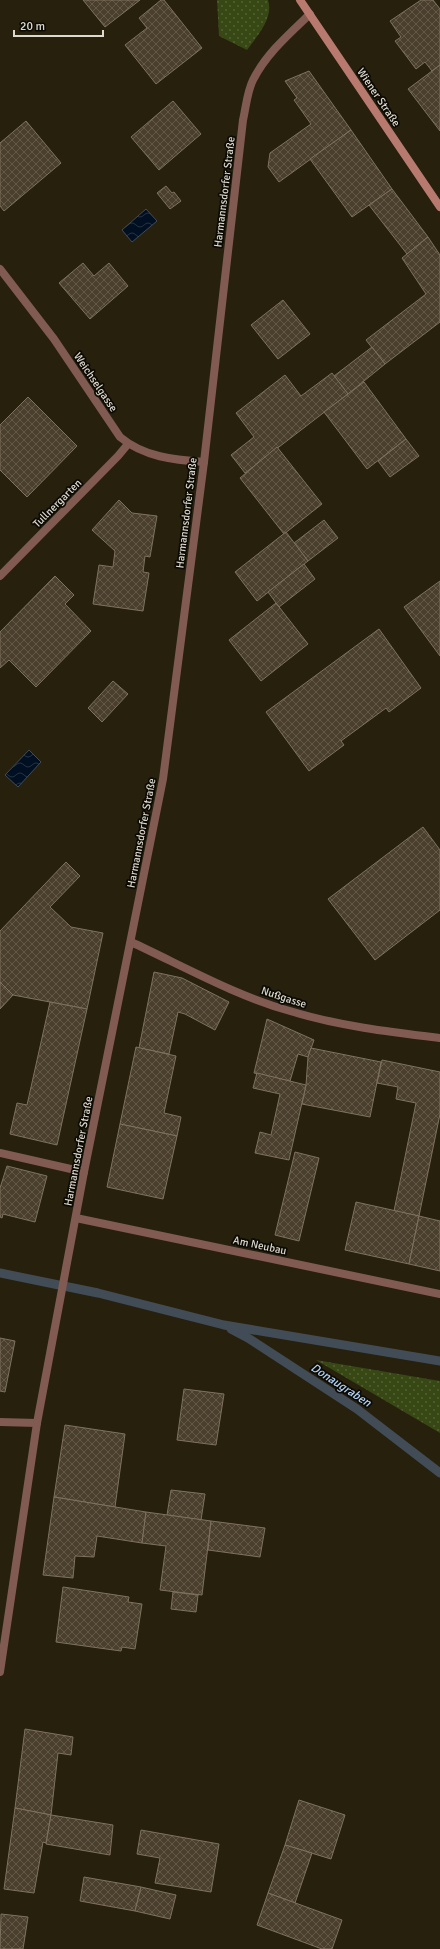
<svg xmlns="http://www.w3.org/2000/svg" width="440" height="1949" font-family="Signika,sans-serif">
	<defs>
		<pattern id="grass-dots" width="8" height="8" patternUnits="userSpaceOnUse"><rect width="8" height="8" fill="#374815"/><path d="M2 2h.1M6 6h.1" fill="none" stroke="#546236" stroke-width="1.8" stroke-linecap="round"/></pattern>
		<pattern id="water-waves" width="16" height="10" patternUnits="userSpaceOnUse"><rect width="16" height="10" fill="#000f22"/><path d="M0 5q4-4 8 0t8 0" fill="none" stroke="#253141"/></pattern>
		<pattern id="building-cross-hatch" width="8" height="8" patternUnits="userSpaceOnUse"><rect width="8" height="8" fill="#4a3e2c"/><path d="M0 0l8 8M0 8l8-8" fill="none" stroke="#645949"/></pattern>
	</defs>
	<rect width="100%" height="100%" fill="#26200d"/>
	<!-- grass -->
	<g fill="url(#grass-dots)">
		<path d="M217,0H268C274,18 257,36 247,50L219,36Z"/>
		<path d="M316,1360L440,1381V1433Z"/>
	</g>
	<!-- water -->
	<g fill="url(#water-waves)" stroke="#424c56">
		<path d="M146,209L157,221L132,242L122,230Z"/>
		<path d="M29,750L41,762L18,787L5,775Z"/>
	</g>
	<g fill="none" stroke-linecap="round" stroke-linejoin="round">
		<!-- stream -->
		<g stroke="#424c56" stroke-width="9">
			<path d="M0,1273L98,1293L224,1325L440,1361"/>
			<path d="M231,1329L248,1338L357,1409L440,1473"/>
		</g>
	</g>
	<!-- building -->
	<g fill="url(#building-cross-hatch)" stroke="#7f725f">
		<path d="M83,0H140L105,27Z"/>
		<path d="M161,0H164L202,48L156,84L125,45L147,28L139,18Z"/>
		<path d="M421,0H433L440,9V65L432,71L425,62L416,69L395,41L401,37L390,21Z"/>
		<path d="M440,65V131L408,89Z"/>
		<path d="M309,71L351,130L279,182L268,167L270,153L311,124L294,100L297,98L285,81Z"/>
		<path d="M173,101L201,134L159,170L131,137Z"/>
		<path d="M26,121L61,163L4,211L0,206V143Z"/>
		<path d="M351,130L392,189L352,217L310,159Z"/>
		<path d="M166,186L172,193L174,192L181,201L170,209L157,193Z"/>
		<path d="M392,189L428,237L407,254L369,205Z"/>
		<path d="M428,237L440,255V322L385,364L366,340L426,294L402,258Z"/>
		<path d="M83,263L94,276L109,263L128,286L90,319L59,283Z"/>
		<path d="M283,300L310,334L278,359L251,325Z"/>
		<path d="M372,347L385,364L348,394L334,376Z"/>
		<path d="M332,373L348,394L245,473L231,455L254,437L236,413L285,375L301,396Z"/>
		<path d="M364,382L406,439L367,469L324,412Z"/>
		<path d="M28,397L77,446L27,497L0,470V425Z"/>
		<path d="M406,439L419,456L390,477L378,461Z"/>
		<path d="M277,447L322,504L284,534L240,478Z"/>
		<path d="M119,500L132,513L157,516L150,557L145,556L143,572L149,573L143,611L93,604L99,565L113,567L115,551L92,530Z"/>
		<path d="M324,520L338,538L308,561L294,543Z"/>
		<path d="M286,532L308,561L257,601L235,572Z"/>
		<path d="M304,564L315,579L279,607L268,592Z"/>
		<path d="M55,576L74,595L65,604L91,631L36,687L9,660L0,668V632Z"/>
		<path d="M440,581V656L404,607Z"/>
		<path d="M276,603L308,644L261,681L229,640Z"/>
		<path d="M379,629L421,688L389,712L386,708L341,741L344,745L309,771L266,712Z"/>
		<path d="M113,681L128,694L102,722L88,708Z"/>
		<path d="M423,827L440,850V910L375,960L328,899Z"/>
		<path d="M66,862L80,876L50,907L71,927L103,933L87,1009L13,995L0,982V931Z"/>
		<path d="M154,972L182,978L229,1002L215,1030L185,1014L178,1012L169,1054L139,1048Z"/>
		<path d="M0,982L13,995L0,1009Z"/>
		<path d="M50,1002L87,1009L57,1145L10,1134L17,1103L27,1105Z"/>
		<path d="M267,1019L314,1040L308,1057L298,1054L290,1081L254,1073Z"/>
		<path d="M136,1047L176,1056L164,1113L181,1117L177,1136L120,1124Z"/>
		<path d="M311,1048L381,1062L370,1117L302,1104L306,1085L308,1057Z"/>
		<path d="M382,1060L440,1072V1114L419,1216L394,1211L416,1103L396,1099L398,1087L377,1083Z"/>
		<path d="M257,1073L306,1085L289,1160L255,1153L260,1132L271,1135L280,1094L253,1088Z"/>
		<path d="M120,1124L177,1136L163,1199L107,1187Z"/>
		<path d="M295,1152L319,1158L299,1241L275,1235Z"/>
		<path d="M7,1166L47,1176L35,1222L3,1214L2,1218L0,1217V1188Z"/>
		<path d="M356,1202L419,1216L409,1264L345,1250Z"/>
		<path d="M419,1216L440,1221V1271L409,1264Z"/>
		<path d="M0,1338L15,1341L5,1392L0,1391Z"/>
		<path d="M184,1389L224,1394L216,1445L177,1440Z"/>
		<path d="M65,1425L125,1434L115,1507L54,1497Z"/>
		<path d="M171,1490L205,1494L201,1520L167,1515Z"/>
		<path d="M54,1497L146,1512L142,1543L97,1536L94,1557L75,1556L73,1578L43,1575Z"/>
		<path d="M146,1512L211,1521L202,1595L160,1590L166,1546L142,1543Z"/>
		<path d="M211,1521L265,1528L260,1557L208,1550Z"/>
		<path d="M63,1587L129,1597L128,1602L142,1604L135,1649L122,1647L121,1651L56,1642Z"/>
		<path d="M173,1592L198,1595L196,1612L171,1609Z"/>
		<path d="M25,1729L73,1737L71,1755L58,1753L51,1815L15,1808Z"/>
		<path d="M299,1800L345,1815L331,1859L285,1845Z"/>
		<path d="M15,1808L51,1815L46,1843L43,1842L34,1893L4,1889Z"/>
		<path d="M51,1815L113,1825L110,1855L46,1844Z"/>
		<path d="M141,1830L219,1844L211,1892L155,1883L160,1858L137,1854Z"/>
		<path d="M285,1845L312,1853L295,1903L268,1893Z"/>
		<path d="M84,1877L141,1887L135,1911L80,1901Z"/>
		<path d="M141,1887L176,1895L170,1919L135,1911Z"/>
		<path d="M268,1893L342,1920L332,1949H322L257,1925Z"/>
		<path d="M1,1914L28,1917L23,1949H0Z"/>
	</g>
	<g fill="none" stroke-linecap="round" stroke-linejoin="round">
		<!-- street -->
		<g stroke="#815a52" stroke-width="8">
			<path d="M0,269L54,339L120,437C144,457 174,460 204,462"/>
			<path d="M0,576L118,456L128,444"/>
			<path d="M131,942C183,966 236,996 290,1011C339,1026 390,1032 440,1038"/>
			<path d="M0,1153L84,1172"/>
			<path d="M76,1218L440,1294"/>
			<path d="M0,1422L37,1423"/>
			<path d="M0,1672L37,1423L84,1172L163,779L204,462L243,120C246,107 247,92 253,80C266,54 289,34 310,14"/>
		</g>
		<!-- secondary -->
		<path stroke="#b87a6e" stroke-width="8" d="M300,0L440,207"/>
	</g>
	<g text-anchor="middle" stroke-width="3.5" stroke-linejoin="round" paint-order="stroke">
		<!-- street labels -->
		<g font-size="11" fill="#ddd9ce" stroke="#0c0a04">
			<text transform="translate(379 97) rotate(56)" y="4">Wiener Straße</text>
			<text transform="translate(224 192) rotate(-83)" y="4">Harmannsdorfer Straße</text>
			<text transform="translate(96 382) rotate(56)" y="4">Weichselgasse</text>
			<text transform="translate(57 503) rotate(-45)" y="4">Tullnergarten</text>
			<text transform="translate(186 513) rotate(-83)" y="4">Harmannsdorfer Straße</text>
			<text transform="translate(141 833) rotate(-79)" y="4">Harmannsdorfer Straße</text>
			<text transform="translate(284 997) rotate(18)" y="4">Nußgasse</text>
			<text transform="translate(78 1151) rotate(-79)" y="4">Harmannsdorfer Straße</text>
			<text transform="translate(260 1245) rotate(12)" y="4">Am Neubau</text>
		</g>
		<!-- water labels -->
		<g font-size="12" font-style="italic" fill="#b3d3f5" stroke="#0c0a04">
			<text transform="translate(341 1385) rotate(33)" y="4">Donaugraben</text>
		</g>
	</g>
	<!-- scale -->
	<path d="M14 30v6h89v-6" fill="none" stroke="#ddd9ce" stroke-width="2"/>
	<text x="20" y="30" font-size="12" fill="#ddd9ce" stroke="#0c0a04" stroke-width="3" paint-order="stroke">20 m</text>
</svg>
